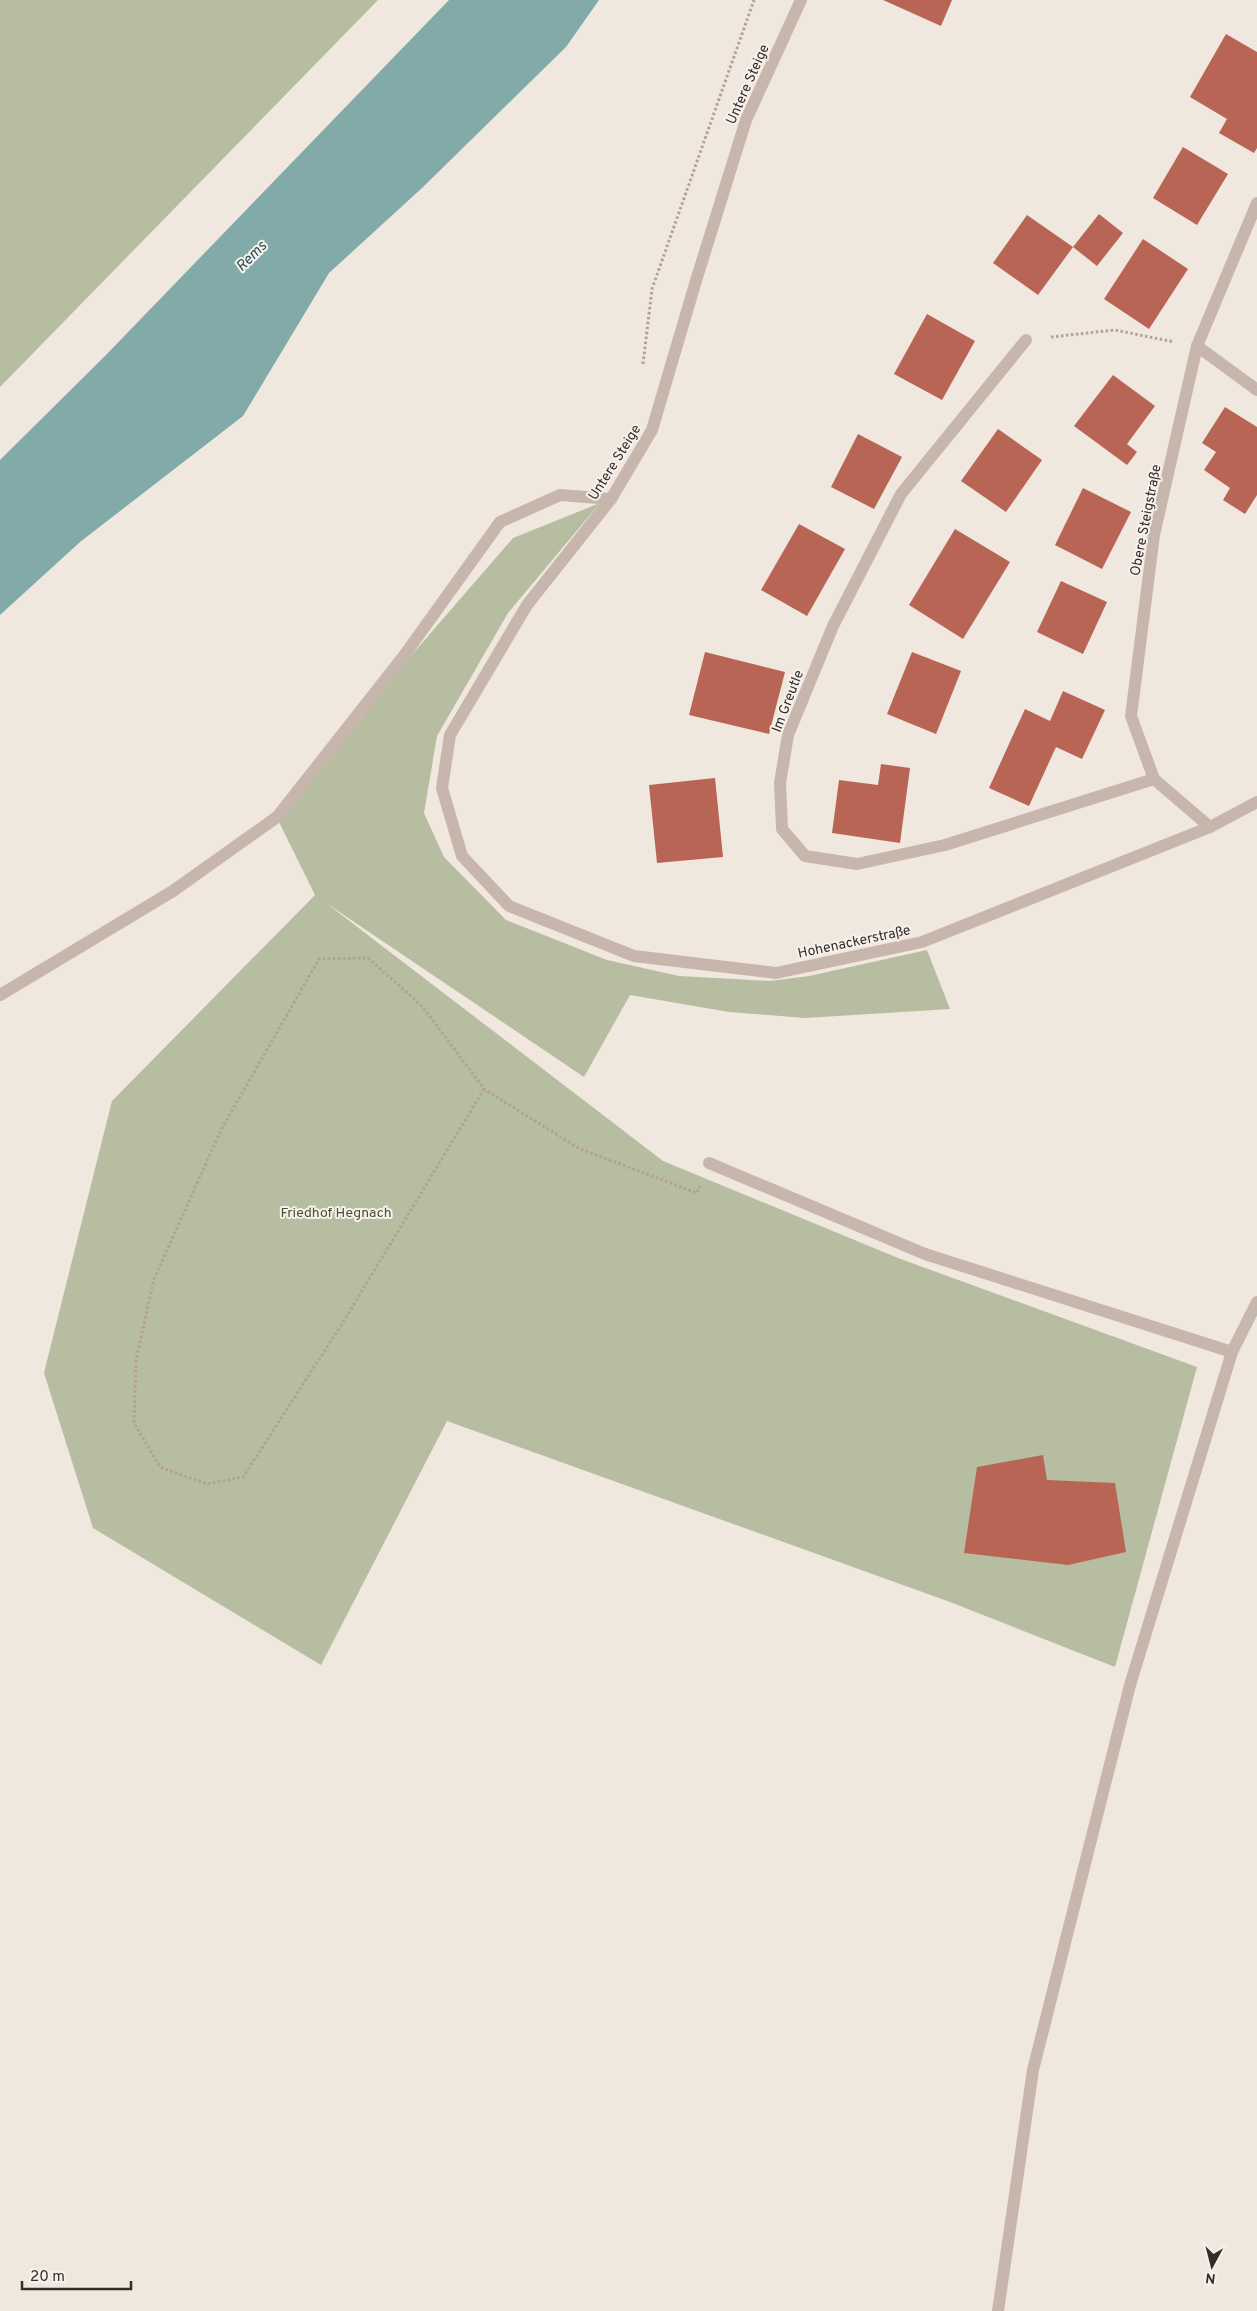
<svg xmlns="http://www.w3.org/2000/svg" width="1257" height="2311" font-family="Overpass,sans-serif">
	<rect width="100%" height="100%" fill="#f0e7df"/>
	<!-- green -->
	<g fill="#b6bda1">
		<path d="M0,0H378L0,387Z"/>
		<path d="M600,503L508,613L437,736L424,813L444,857L506,920L607,960L679,976L770,981L809,976L927,950L950,1009L805,1018L729,1012L630,995L584,1077L326,903L663,1161L898,1258L1197,1367L1115,1667L950,1602L447,1421L321,1665L93,1528L44,1373L112,1101L315,895L279,822L409,658L513,538Z"/>
	</g>
	<!-- water -->
	<path fill="#81aaa8" d="M449,0H599L566,47L422,188L329,273L243,416L80,542L0,615V460L105,356Z"/>
	<!-- building -->
	<g fill="#b86555">
		<path d="M883,0H952L941,26Z"/>
		<path d="M1226,34L1257,52V148L1254,153L1219,133L1227,119L1190,97Z"/>
		<path d="M1183,147L1228,174L1197,225L1153,198Z"/>
		<path d="M1099,214L1123,233L1097,266L1073,247Z"/>
		<path d="M1027,215L1073,247L1038,295L993,263Z"/>
		<path d="M1143,239L1188,269L1149,329L1104,299Z"/>
		<path d="M927,314L975,341L942,400L894,374Z"/>
		<path d="M1113,375L1155,406L1127,444L1137,452L1127,465L1074,426Z"/>
		<path d="M1225,407L1257,427V495L1245,514L1223,500L1230,488L1204,470L1216,452L1202,443Z"/>
		<path d="M998,429L1042,460L1006,512L961,481Z"/>
		<path d="M858,434L902,457L874,509L831,487Z"/>
		<path d="M1083,488L1131,512L1102,569L1055,545Z"/>
		<path d="M799,524L845,549L807,616L761,590Z"/>
		<path d="M955,529L1010,562L963,639L909,605Z"/>
		<path d="M1061,581L1107,602L1083,654L1037,632Z"/>
		<path d="M705,652L785,672L769,734L689,715Z"/>
		<path d="M912,652L961,671L936,734L887,714Z"/>
		<path d="M1063,691L1105,710L1082,759L1056,747L1029,806L989,788L1025,709L1050,721Z"/>
		<path d="M881,764L910,768L900,843L832,833L839,780L878,785Z"/>
		<path d="M715,778L723,857L657,863L649,785Z"/>
		<path d="M1043,1455L1047,1480L1115,1483L1126,1552L1068,1565L964,1553L977,1467Z"/>
	</g>
	<g fill="none" stroke-linecap="round" stroke-linejoin="round">
		<!-- path -->
		<g stroke="#b3a097" stroke-width="3" stroke-dasharray="2.5 2.5" stroke-linecap="butt">
			<path d="M1051,337L1115,330L1174,342"/>
			<path d="M643,364L652,289L754,0"/>
			<path d="M484,1089L342,1324L243,1477L207,1484L160,1467L134,1423L136,1360L154,1279L222,1128L319,959L368,958L423,1007L484,1089L580,1149L697,1193L700,1186"/>
		</g>
		<!-- lane -->
		<g stroke="#c7b6ac" stroke-width="12">
			<path d="M0,995L173,891L277,817L403,657L500,522L560,495L611,499"/>
			<path d="M709,1163L925,1254L1232,1352"/>
			<path d="M998,2311L1033,2070L1130,1685L1232,1352L1257,1302"/>
		</g>
		<!-- street -->
		<g stroke="#c7b6ac" stroke-width="12">
			<path d="M801,0L746,120L695,284L652,430L611,499L527,605L450,735L442,788L462,856L509,906L634,956L776,973L922,942L1210,827L1257,802"/>
			<path d="M1026,340L901,494L833,626L788,735L780,783L782,829L805,856L857,864L945,845L1154,779"/>
			<path d="M1197,346L1257,390"/>
			<path d="M1210,827L1154,779L1131,716L1154,535L1197,346L1257,203"/>
		</g>
	</g>
	<g text-anchor="middle" stroke-width="4" stroke-linejoin="round" paint-order="stroke">
		<!-- street labels -->
		<g font-size="14" fill="#362d2a" stroke="#f8f1eb">
			<text transform="translate(747 84) rotate(-66)" y="5">Untere Steige</text>
			<text transform="translate(614 462) rotate(-58)" y="5">Untere Steige</text>
			<text transform="translate(1145 520) rotate(-79)" y="5">Obere Steigstraße</text>
			<text transform="translate(787 701) rotate(-69)" y="5">Im Greutle</text>
			<text transform="translate(854 941) rotate(-12)" y="5">Hohenackerstraße</text>
		</g>
		<!-- park labels -->
		<g font-size="14" fill="#485131" stroke="#f8f1eb">
			<text x="336" y="1217">Friedhof Hegnach</text>
		</g>
		<!-- water labels -->
		<g font-size="15" font-style="italic" fill="#245352" stroke="#f8f1eb">
			<text transform="translate(251 256) rotate(-45)" y="5">Rems</text>
		</g>
	</g>
	<!-- north arrow -->
	<g transform="translate(1212 2266) rotate(187)" stroke="#f8f1eb" stroke-width="4" paint-order="stroke">
	<path d="M0-4L9 19L0 12L-9 19Z" fill="#362d2a"/>
	<text y="-8" font-size="14" font-weight="bold" text-anchor="middle" fill="#362d2a">N</text>
	</g>
	<!-- scale -->
	<path d="M22 2281v8h109v-8" fill="none" stroke="#362d2a" stroke-width="2.5"/>
	<text x="30" y="2281" font-size="15" fill="#362d2a" stroke="#f8f1eb" stroke-width="4" paint-order="stroke">20 m</text>
</svg>
